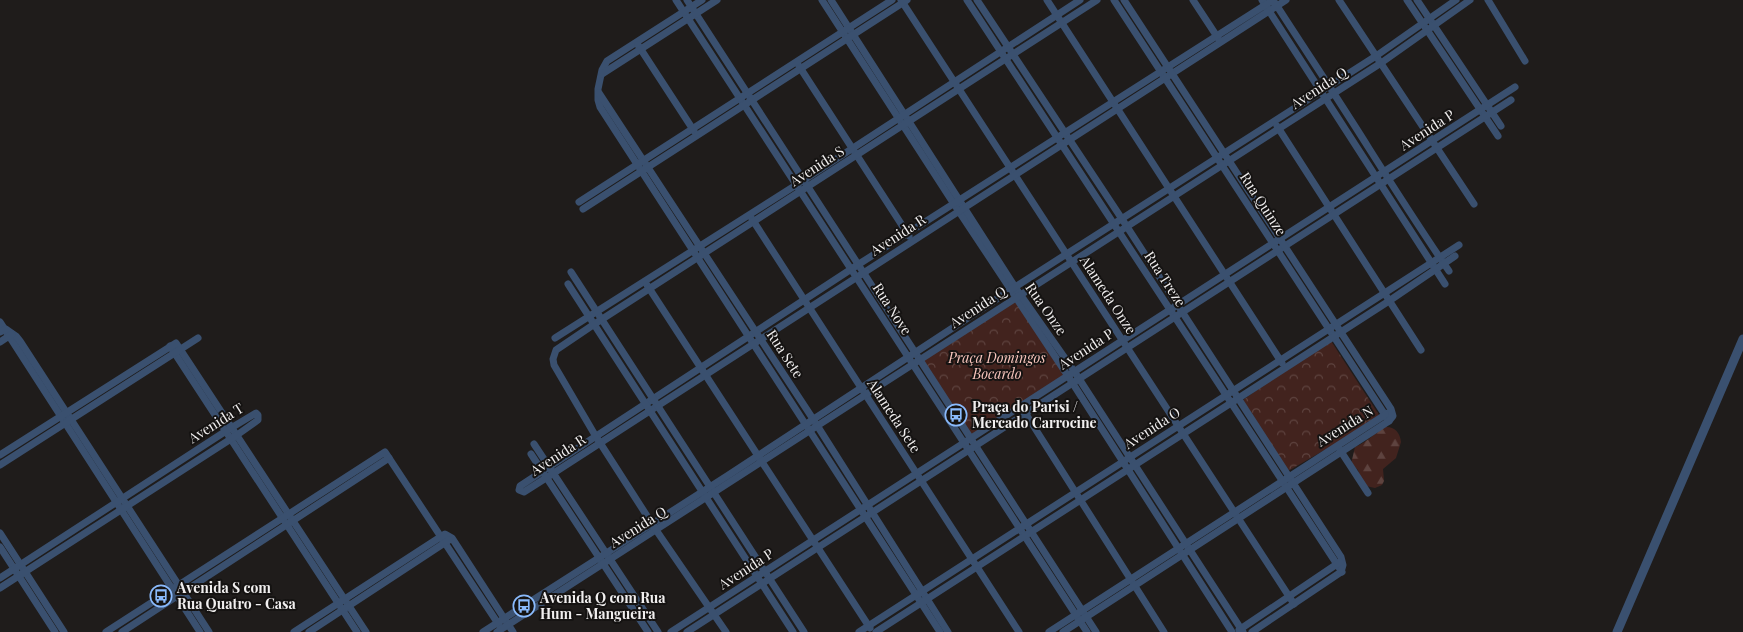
<svg xmlns="http://www.w3.org/2000/svg" width="1743" height="632" font-family="'Playfair Display',serif">
	<defs>
		<pattern id="forest-firs" width="22" height="20" patternUnits="userSpaceOnUse" patternTransform="scale(1.25)"><rect width="22" height="20" fill="#42231e"/><path d="M5 1l3.5 6h-7zM16 11l3.5 6h-7z" fill="#5e433f"/></pattern>
		<pattern id="park-crowns" width="20" height="18" patternUnits="userSpaceOnUse" patternTransform="scale(1.25)"><rect width="20" height="18" fill="#42231e"/><path d="M2 6a3 3 0 1 1 6 0M12 15a3 3 0 1 1 6 0" fill="none" stroke="#5e433f"/></pattern>
	</defs>
	<rect width="100%" height="100%" fill="#1f1c1b"/>
	<!-- forest -->
	<path fill="url(#forest-firs)" d="M1384,427C1394,426 1400,432 1401,442L1396,458L1383,469L1384,481L1382,485L1375,488L1366,486L1360,479L1358,470L1351,464L1355,447C1367,442 1374,434 1384,427Z"/>
	<!-- park -->
	<g fill="url(#park-crowns)">
		<path d="M1015,300L1067,375L972,437L922,360Z"/>
		<path d="M1331,341L1379,415L1335,444L1288,471L1243,400L1282,372Z"/>
	</g>
	<g fill="none" stroke-linecap="round" stroke-linejoin="round">
		<!-- minor -->
		<g stroke="#3a506f" stroke-width="7">
			<path d="M676,0L1087,632"/>
			<path d="M687,0L1096,632"/>
			<path d="M702,0L607,61L602,70L598,89V100L600,107L940,632"/>
			<path d="M822,0L954,204L1068,376L1232,632"/>
			<path d="M831,0L1015,287L1074,371L1243,632"/>
			<path d="M901,0L1294,604"/>
			<path d="M967,0L1342,572"/>
			<path d="M977,0L1122,219L1341,557L1343,565L1341,572L1252,632"/>
			<path d="M1047,0L1282,363"/>
			<path d="M1114,0L1389,421"/>
			<path d="M1193,0L1218,38"/>
			<path d="M1262,0L1445,284"/>
			<path d="M1286,0L1269,11L546,478L524,492L519,490L520,486L859,264L1273,0L1277,6C1308,54 1340,102 1370,150C1396,191 1422,232 1449,271"/>
			<path d="M1339,0L1474,204"/>
			<path d="M1407,0L1498,136"/>
			<path d="M1417,0L1501,126"/>
			<path d="M1488,0L1525,61"/>
			<path d="M638,45L694,131"/>
			<path d="M799,66L909,236"/>
			<path d="M602,74L717,0"/>
			<path d="M599,93L813,419L948,632"/>
			<path d="M1277,126L1421,350"/>
			<path d="M579,202L892,0"/>
			<path d="M583,209L907,0"/>
			<path d="M752,219L1019,632"/>
			<path d="M571,272L804,632"/>
			<path d="M568,284L793,632"/>
			<path d="M647,285L870,628"/>
			<path d="M0,322L200,632"/>
			<path d="M0,332L6,329L16,336L20,341L209,632"/>
			<path d="M555,338L804,180L1080,0"/>
			<path d="M0,342L12,334"/>
			<path d="M170,346L357,632"/>
			<path d="M1024,411L1164,632"/>
			<path d="M534,444L658,632"/>
			<path d="M1340,450L1368,493"/>
			<path d="M531,454L648,632"/>
			<path d="M0,455L176,343L366,632"/>
			<path d="M0,465L198,338"/>
			<path d="M0,533L64,632"/>
			<path d="M0,547L55,632"/>
			<path d="M0,578L226,431L256,413L258,415V420L237,435L0,588"/>
			<path d="M1239,630L1340,562"/>
			<path d="M106,632L385,452L499,625"/>
			<path d="M122,632L389,458"/>
			<path d="M294,632L445,534L452,538L513,632"/>
			<path d="M309,632L449,540"/>
			<path d="M483,632L727,476L1015,287L1376,56L1456,0"/>
			<path d="M497,632L1381,63L1470,0"/>
			<path d="M671,632L1515,87"/>
			<path d="M687,632L1511,100"/>
			<path d="M726,632L656,530L595,435L554,365L553,359L556,350L593,325L1097,0"/>
			<path d="M859,632L1459,245"/>
			<path d="M876,632L1389,301L1455,256"/>
			<path d="M1049,632L1388,413"/>
			<path d="M1063,632L1389,421L1393,416L1391,409L1124,0"/>
		</g>
		<!-- tertiary -->
		<path stroke="#3a506f" stroke-width="9" d="M1617,632L1743,339"/>
	</g>
	<!-- icons -->
	<defs>
		<g id="bus-ring" transform="scale(1.125)"><circle r="9.5" fill="#151312" stroke="#8abafc" stroke-width="1.5"/><path d="M-5-6H5V4H4V6H2V4H-2V6H-4V4H-5ZM-3.5-4V0h7V-4ZM-3.5 1.2v1.5H-2V1.2ZM2 1.2v1.5H3.5V1.2Z" fill="#8abafc"/></g>
	</defs>
	<g fill-rule="evenodd">
		<use href="#bus-ring" x="956" y="415"/>
		<use href="#bus-ring" x="161" y="596"/>
		<use href="#bus-ring" x="524" y="606"/>
	</g>
	<g text-anchor="middle" stroke-width="4" stroke-linejoin="round" paint-order="stroke">
		<!-- street labels -->
		<g font-size="14" fill="#f1efef" stroke="#151312">
			<text transform="translate(1319 88) rotate(-33)" y="5">Avenida Q</text>
			<text transform="translate(1427 130) rotate(-33)" y="5">Avenida P</text>
			<text transform="translate(817 166) rotate(-33)" y="5">Avenida S</text>
			<text transform="translate(1263 204) rotate(57)" y="5">Rua Quinze</text>
			<text transform="translate(898 235) rotate(-33)" y="5">Avenida R</text>
			<text transform="translate(1165 279) rotate(57)" y="5">Rua Treze</text>
			<text transform="translate(1108 295) rotate(57)" y="5">Alameda Onze</text>
			<text transform="translate(978 307) rotate(-33)" y="5">Avenida Q</text>
			<text transform="translate(892 309) rotate(57)" y="5">Rua Nove</text>
			<text transform="translate(1046 309) rotate(55)" y="5">Rua Onze</text>
			<text transform="translate(1086 349) rotate(-33)" y="5">Avenida P</text>
			<text transform="translate(785 354) rotate(57)" y="5">Rua Sete</text>
			<text transform="translate(894 416) rotate(57)" y="5">Alameda Sete</text>
			<text transform="translate(216 423) rotate(-32)" y="5">Avenida T</text>
			<text transform="translate(1345 426) rotate(-32)" y="5">Avenida N</text>
			<text transform="translate(1152 428) rotate(-33)" y="5">Avenida O</text>
			<text transform="translate(558 455) rotate(-33)" y="5">Avenida R</text>
			<text transform="translate(638 527) rotate(-32)" y="5">Avenida Q</text>
			<text transform="translate(746 569) rotate(-33)" y="5">Avenida P</text>
		</g>
		<!-- park labels -->
		<g font-size="14" font-style="italic" fill="#f9c6bd" stroke="#151312">
			<text x="997" y="363">Praça Domingos<tspan x="997" dy="16">Bocardo</tspan></text>
		</g>
		<!-- poi labels -->
		<g font-size="14" font-weight="bold" fill="#f1efef" stroke="#151312" text-anchor="start">
			<text x="972" y="412">Praça do Parisi /<tspan x="972" dy="16">Mercado Carrocine</tspan></text>
			<text x="177" y="593">Avenida S com<tspan x="177" dy="16">Rua Quatro - Casa</tspan></text>
			<text x="540" y="603">Avenida Q com Rua<tspan x="540" dy="16">Hum - Mangueira</tspan></text>
		</g>
	</g>
</svg>
